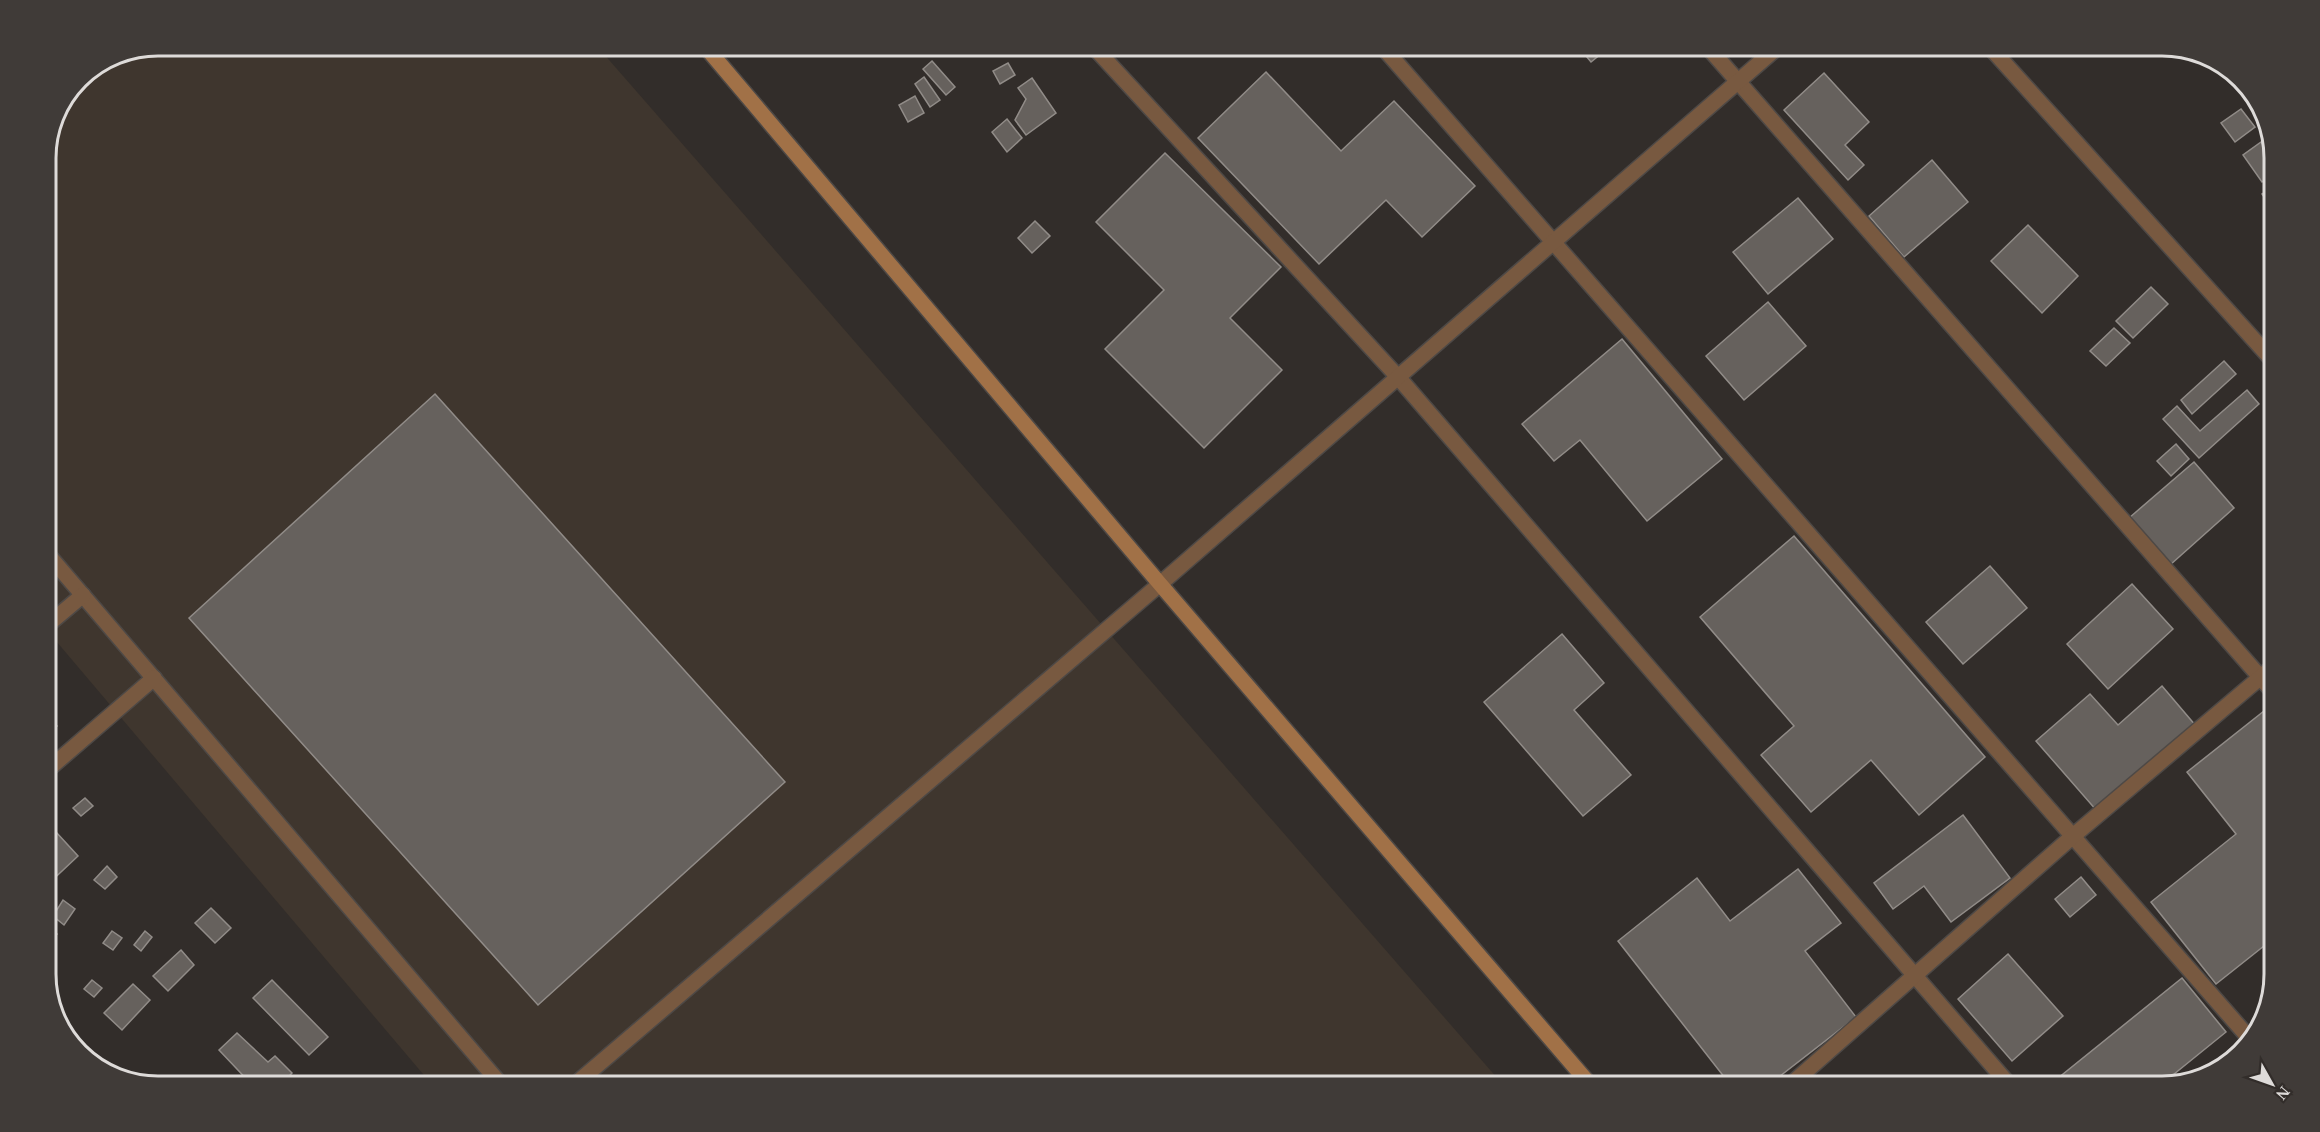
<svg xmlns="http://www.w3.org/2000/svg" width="2320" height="1132" font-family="Georgia,serif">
	<rect width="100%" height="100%" fill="#322d2a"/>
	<!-- built -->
	<path fill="#3f362e" d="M158,45H596L1505,1087H434L45,628V151L78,78L115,53Z"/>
	<!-- building -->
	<g fill="#66615d" stroke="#918c88" stroke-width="1.5">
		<path d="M1268,45H1289L1276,55Z"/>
		<path d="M1577,45H1612L1591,62Z"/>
		<path d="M932,61L955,87L946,95L923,69Z"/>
		<path d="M1008,63L1015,75L1000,84L993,71Z"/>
		<path d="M1266,72L1341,151L1394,101L1475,186L1422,237L1386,200L1319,264L1198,138Z"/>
		<path d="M1824,73L1869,122L1845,145L1864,165L1848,180L1784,110Z"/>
		<path d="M924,77L940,100L930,107L915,84Z"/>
		<path d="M1032,78L1056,113L1026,135L1015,120L1026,99L1018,88Z"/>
		<path d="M915,96L924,113L908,122L899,105Z"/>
		<path d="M2241,109L2255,127L2235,142L2221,123Z"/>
		<path d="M1007,119L1022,138L1007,152L992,132Z"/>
		<path d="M2261,142L2275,161V173L2262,182L2243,155Z"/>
		<path d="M1165,153L1281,267L1230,318L1282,370L1204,448L1105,349L1164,290L1096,222Z"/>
		<path d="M1932,160L1968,202L1904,257L1869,216Z"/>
		<path d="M2275,186V207L2272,209L2262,194Z"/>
		<path d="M1798,198L1833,239L1768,294L1733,252Z"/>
		<path d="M1035,221L1050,236L1032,253L1018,238Z"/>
		<path d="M2028,225L2078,276L2042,313L1991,261Z"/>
		<path d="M2151,287L2168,304L2133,338L2116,321Z"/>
		<path d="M1768,302L1806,346L1744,400L1706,356Z"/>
		<path d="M2114,328L2130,343L2106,366L2090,351Z"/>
		<path d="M1622,339L1722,459L1647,521L1580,440L1554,461L1522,424Z"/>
		<path d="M2224,361L2236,374L2192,414L2181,400Z"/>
		<path d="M2247,390L2259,404L2199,458L2163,419L2177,406L2200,431Z"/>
		<path d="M435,394L785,782L538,1005L189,618Z"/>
		<path d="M2176,444L2189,459L2171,476L2157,461Z"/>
		<path d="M2194,462L2234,508L2170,565L2129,518Z"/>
		<path d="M1794,536L1985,757L1919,815L1871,760L1811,812L1761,755L1794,726L1700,617Z"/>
		<path d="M1990,566L2027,608L1963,664L1926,622Z"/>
		<path d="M2132,584L2173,629L2108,689L2067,644Z"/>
		<path d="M1562,634L1604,683L1574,710L1631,775L1583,816L1484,702Z"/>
		<path d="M2162,686L2196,726L2097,811L2036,741L2090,694L2118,725Z"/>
		<path d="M2264,711L2275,724V950L2269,942L2216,984L2151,902L2236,834L2187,772Z"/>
		<path d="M45,714L57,726L45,738Z"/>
		<path d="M85,798L93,806L81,816L73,808Z"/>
		<path d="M1963,815L2010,878L1951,922L1924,886L1893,909L1874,883Z"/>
		<path d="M45,820L78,856L45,887Z"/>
		<path d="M107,866L117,877L105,889L94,880Z"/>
		<path d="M1798,869L1841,923L1805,951L1856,1017L1766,1087H1732L1618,941L1697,878L1730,921Z"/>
		<path d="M2081,877L2096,895L2070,917L2055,899Z"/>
		<path d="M63,900L75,909L64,925L53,916Z"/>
		<path d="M211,908L231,928L215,943L195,923Z"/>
		<path d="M45,923L57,934L45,947Z"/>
		<path d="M112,931L122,938L113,950L103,943Z"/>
		<path d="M145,931L152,937L141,951L134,945Z"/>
		<path d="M181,950L194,965L168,991L153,976Z"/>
		<path d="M2008,954L2063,1016L2012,1061L1958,999Z"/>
		<path d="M2182,978L2226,1032L2158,1087H2047Z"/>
		<path d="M92,980L102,988L94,997L84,989Z"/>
		<path d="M272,980L328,1037L309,1055L253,998Z"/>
		<path d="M133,984L150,1000L122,1030L104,1013Z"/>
		<path d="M237,1033L268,1062L275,1056L292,1073L279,1087H254L219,1050Z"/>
	</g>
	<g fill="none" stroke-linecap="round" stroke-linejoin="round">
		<!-- street casing -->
		<g stroke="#4e4946" stroke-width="18">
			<g id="street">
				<path d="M1092,45L1398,377L2011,1087"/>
				<path d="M1381,45L2250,1039"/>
				<path d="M1706,45L2275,694"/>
				<path d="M1988,45L2275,363"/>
				<path d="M45,551L503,1087"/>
				<path d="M45,627L83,595"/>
				<path d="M45,772L154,678"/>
				<path d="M572,1087L1160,584L1780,45"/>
				<path d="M1788,1087L2073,836L2275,665"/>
			</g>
		</g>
		<!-- secondary casing -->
		<g stroke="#4e4946" stroke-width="18">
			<path id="secondary" d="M704,45L1160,584L1592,1087"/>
		</g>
		<!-- street -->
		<use href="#street" stroke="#785940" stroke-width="15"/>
		<!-- secondary -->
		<use href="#secondary" stroke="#a17147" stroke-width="15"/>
	</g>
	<!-- crop -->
	<path d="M0 0H2320V1132H0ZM158 56H2162A102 102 0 0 1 2264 158V974A102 102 0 0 1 2162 1076H158A102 102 0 0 1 56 974V158A102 102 0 0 1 158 56Z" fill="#403b38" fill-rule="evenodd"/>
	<path fill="none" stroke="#dedbd9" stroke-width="3" d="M158 56H2162A102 102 0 0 1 2264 158V974A102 102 0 0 1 2162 1076H158A102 102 0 0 1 56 974V158A102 102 0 0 1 158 56Z"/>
	<!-- north arrow -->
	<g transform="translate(2272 1084) rotate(130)" stroke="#322d2a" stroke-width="4.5" paint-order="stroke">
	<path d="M0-4.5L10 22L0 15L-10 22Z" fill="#dedbd9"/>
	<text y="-9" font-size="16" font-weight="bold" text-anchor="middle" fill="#dedbd9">N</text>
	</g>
</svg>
